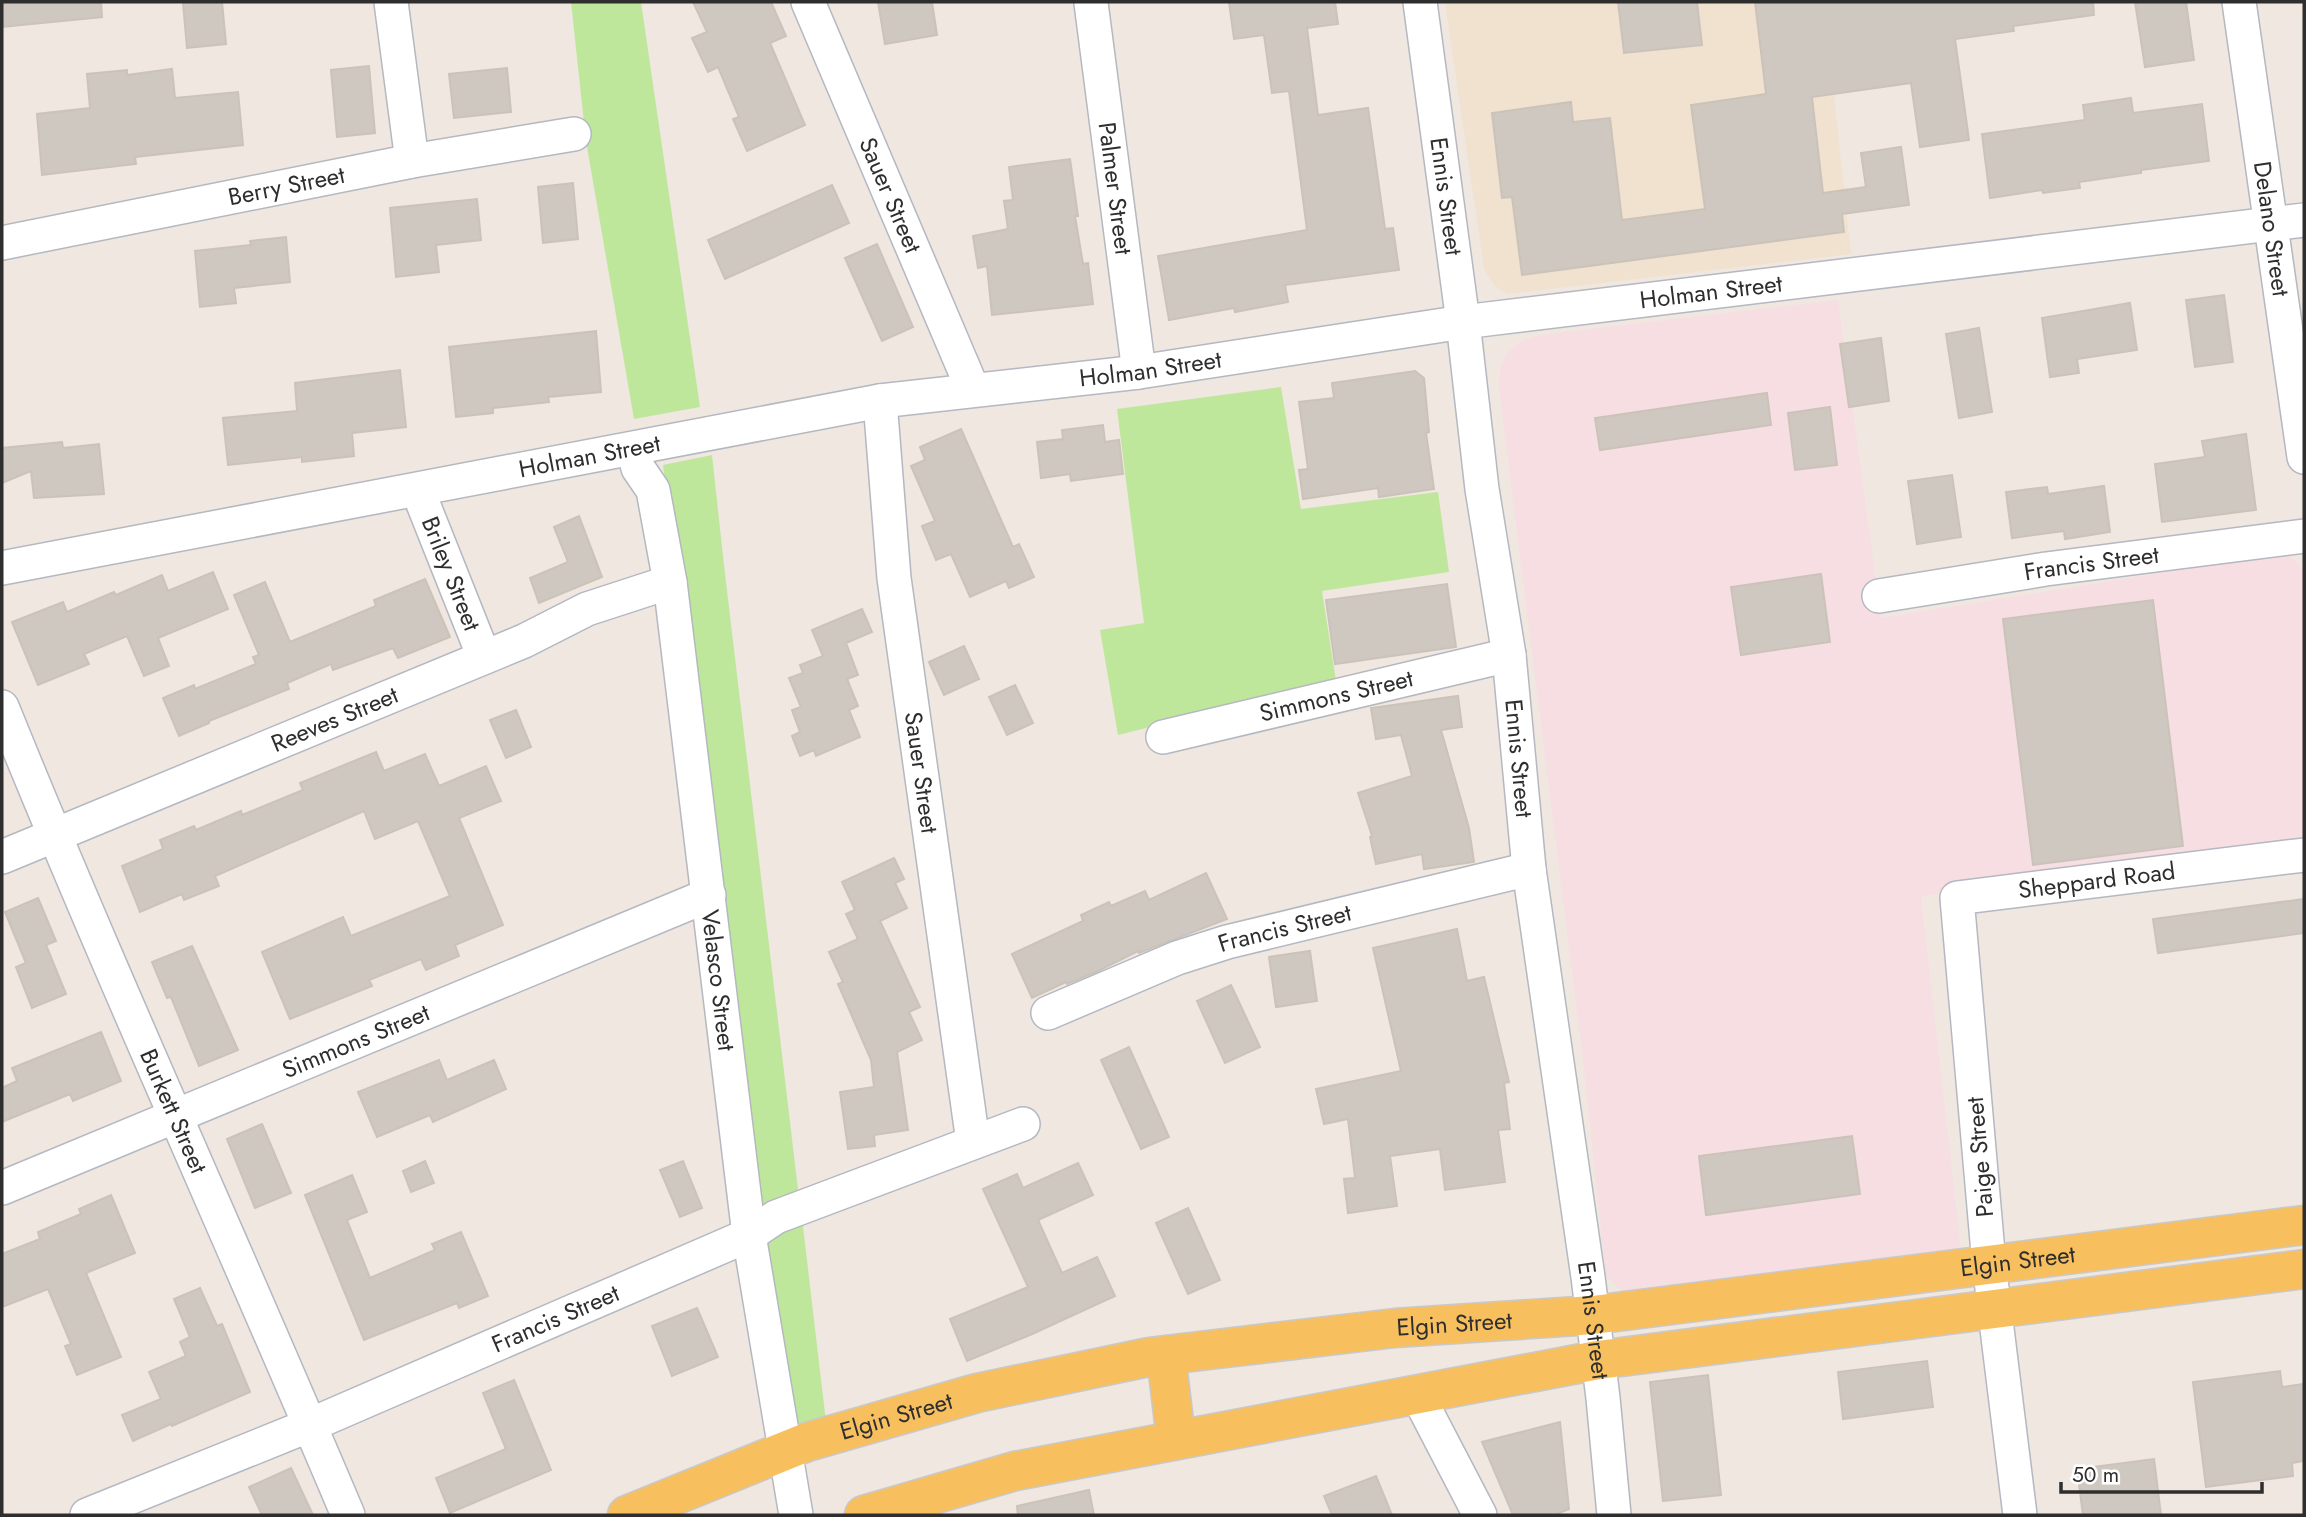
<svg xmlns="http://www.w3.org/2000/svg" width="2306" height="1517" font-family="Jost,sans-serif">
	<rect width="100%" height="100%" fill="#efe7e0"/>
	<!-- education -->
	<path fill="#f1e2d0" d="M1445,2H1824L1851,254L1507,294L1495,286L1484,269Z"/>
	<!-- medical -->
	<path fill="#f6dee2" d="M1838,300L1881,618L2285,553L2301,566L2304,573V837L1921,896L1961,1251L1632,1294L1623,1292L1606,1276L1604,1260L1585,1076L1499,388L1500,368L1506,354L1518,343L1540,335Z"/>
	<!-- green -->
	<g fill="#bfe79b">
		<path d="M571,2H641L700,407L634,419L586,141Z"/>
		<path d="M1281,387L1301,509L1438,492L1449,572L1322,591L1336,681L1118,735L1100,630L1144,623L1117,409Z"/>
		<path d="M712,455L724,565L799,1198L761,1210L663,465Z"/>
		<path d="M802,1218L826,1422L790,1431L764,1235Z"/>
	</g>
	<!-- building -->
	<g fill="#cfc8c1" stroke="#cbc3b9" stroke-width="2">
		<path d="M2,2H101L102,17L2,27Z"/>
		<path d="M198,2H222L226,44L187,48L183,3Z"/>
		<path d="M693,2H771L786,36L770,43L805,125L747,151L733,119L739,117L718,67L708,72L692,38L707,32Z"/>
		<path d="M878,2H932L937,35L885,44Z"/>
		<path d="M1229,2H1335L1338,24L1307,28L1318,115L1368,108L1385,229L1393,228L1399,270L1285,285L1288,302L1235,312L1234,308L1169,320L1158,256L1307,230L1289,91L1272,93L1264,35L1234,39Z"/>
		<path d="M1618,2H1697L1702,45L1624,53Z"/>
		<path d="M1755,2H2093L2094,15L2013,26L2014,31L1955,39L1969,140L1920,147L1911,83L1812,97L1823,193L1866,187L1861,153L1901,147L1909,205L1842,214L1844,232L1522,275L1512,197L1502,198L1492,113L1571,102L1573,122L1610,118L1622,220L1705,209L1691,105L1766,94Z"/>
		<path d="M2135,2H2186L2194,60L2145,67Z"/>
		<path d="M369,66L375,133L337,137L331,70Z"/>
		<path d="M507,68L511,112L454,118L449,74Z"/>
		<path d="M172,69L175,98L238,92L243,145L135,157L136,164L42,175L37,114L90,108L87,74L127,70V75Z"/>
		<path d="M2131,98L2133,113L2202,104L2209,161L2141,170V173L2079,182L2080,188L2043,193L2042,190L1990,198L1982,134L2085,120L2083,105Z"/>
		<path d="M1070,159L1078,216H1075L1083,264L1088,263L1093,304L992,315L987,266L978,268L973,236L1008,229L1004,201L1013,200L1009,167Z"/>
		<path d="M573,183L578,239L543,243L538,187Z"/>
		<path d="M832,185L849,223L725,279L708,240Z"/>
		<path d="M477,199L481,240L436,245L439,272L396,277L390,208Z"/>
		<path d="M286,237L290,282L234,288L236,303L200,307L195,251L251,245L250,241Z"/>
		<path d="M877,244L913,327L882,341L845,258Z"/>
		<path d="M2224,295L2233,362L2195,367L2186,300Z"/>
		<path d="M2130,303L2137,350L2077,359L2079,373L2050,377L2042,318Z"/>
		<path d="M1979,328L1992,412L1959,418L1946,334Z"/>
		<path d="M596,331L601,392L548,397L549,402L493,408V413L456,417L449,347Z"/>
		<path d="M1881,338L1889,401L1849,407L1840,344Z"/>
		<path d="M400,370L406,427L352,433L354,456L302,462V457L228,465L223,418L297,411L295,383Z"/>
		<path d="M1415,371L1424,378L1429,432L1426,433L1434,489L1379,497L1378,488L1303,499L1299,470L1308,469L1299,402L1334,398L1332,383Z"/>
		<path d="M1767,393L1771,425L1600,450L1595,418Z"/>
		<path d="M1830,407L1837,465L1795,470L1788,413Z"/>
		<path d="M1103,425L1105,442L1119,440L1123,474L1071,481L1070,474L1041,478L1037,442L1063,439L1062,430Z"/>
		<path d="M961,429L1013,547L1019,544L1034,577L1009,588L1006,581L970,597L951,554L936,560L922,526L935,521L911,466L925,460L920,447Z"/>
		<path d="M2246,434L2256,510L2162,522L2155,464L2205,457L2202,441Z"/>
		<path d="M62,442L63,448L99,444L104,494L34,498L31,471L2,483V448Z"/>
		<path d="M1952,475L1961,537L1917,544L1908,481Z"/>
		<path d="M2104,486L2110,532L2065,539L2064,531L2012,538L2006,492L2047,487L2048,494Z"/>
		<path d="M579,516L602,577L539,603L530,578L568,562L554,527Z"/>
		<path d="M213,572L228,609L158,638L169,666L144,676L127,636L84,654L89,664L38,685L12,622L63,602L67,612L114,592L116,595L162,575L168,591Z"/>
		<path d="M1821,574L1830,642L1741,655L1731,587Z"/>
		<path d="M425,579L450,637L398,658L393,648L333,670L331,664L287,683L289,689L209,721V723L179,736L163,698L194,685L195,689L256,664L253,657L259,655L234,595L265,582L290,642L376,606L374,600Z"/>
		<path d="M1447,584L1456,647L1335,664L1326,600Z"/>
		<path d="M2153,600L2183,846L2033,865L2003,619Z"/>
		<path d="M862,609L872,632L846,643L858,675L847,679L858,706L849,710L860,737L816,756L814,750L800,756L792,736L800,732L792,710L801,707L789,678L803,673L800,665L823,656L812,630Z"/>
		<path d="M964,646L979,679L944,695L929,662Z"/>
		<path d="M1015,685L1033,723L1007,735L989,697Z"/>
		<path d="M1458,696L1462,727L1441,730L1469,828L1474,862L1424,869L1422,854L1376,864L1370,837L1372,836L1358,793L1412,776L1401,735L1376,739L1371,708Z"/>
		<path d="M516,710L531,747L506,758L490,720Z"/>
		<path d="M376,752L384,771L425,754L439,786L486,766L501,801L459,818L503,925L455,945L459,956L426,970L421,959L369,980L372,986L290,1019L262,952L343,917L351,936L450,896L418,821L375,839L364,811L215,876L219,886L184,900L182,894L140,912L122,866L163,849L160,840L194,826L196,830L241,811L242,815L303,790L300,783Z"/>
		<path d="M894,858L904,879L895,883L907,908L880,921L920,1007L909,1012L922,1040L897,1052L908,1130L874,1135L875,1146L848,1149L840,1092L874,1087L871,1060L838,984L843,982L829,952L858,939L846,914L855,910L842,882Z"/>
		<path d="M1206,873L1227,919L1139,953L1138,951L1096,972L1067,984L1066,982L1032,998L1012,954L1083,921L1081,915L1109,902L1111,906L1145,891L1149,900Z"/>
		<path d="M38,898L56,941L46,945L66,994L32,1008L16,967L26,963L5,912Z"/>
		<path d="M2304,899V933L2158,953L2153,919Z"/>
		<path d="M1457,929L1467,981L1484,977L1509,1082L1504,1083L1510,1129L1498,1130L1505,1182L1445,1190L1440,1149L1390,1156L1397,1206L1348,1213L1344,1179L1355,1178L1348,1119L1324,1124L1316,1089L1401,1071L1373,948Z"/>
		<path d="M192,946L238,1050L199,1066L171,997L167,998L152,962Z"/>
		<path d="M1310,951L1317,1001L1276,1007L1269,957Z"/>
		<path d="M1231,985L1260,1047L1225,1063L1197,1001Z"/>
		<path d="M101,1032L121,1081L73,1101L70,1094L2,1122V1088L17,1081L12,1068Z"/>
		<path d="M1129,1047L1169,1137L1141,1149L1101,1060Z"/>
		<path d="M439,1060L447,1080L494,1060L506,1089L433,1122L430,1115L377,1137L358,1092Z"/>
		<path d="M262,1124L291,1193L255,1208L227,1139Z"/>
		<path d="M1852,1136L1860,1194L1706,1215L1699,1156Z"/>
		<path d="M425,1161L434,1183L411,1192L403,1171Z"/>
		<path d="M683,1161L702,1208L680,1217L660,1170Z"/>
		<path d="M1078,1163L1093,1195L1038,1220L1062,1273L1097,1257L1115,1296L1030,1335L967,1361L950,1319L1028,1287L983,1189L1017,1174L1023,1188Z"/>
		<path d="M352,1175L367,1212L347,1220L370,1278L435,1250L432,1244L461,1232L488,1296L459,1308L457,1303L364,1340L305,1195Z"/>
		<path d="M111,1195L135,1253L86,1273L121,1357L77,1375L65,1346L71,1344L48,1289L2,1307V1254L40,1239L38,1232L81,1214L79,1209Z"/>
		<path d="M1188,1208L1220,1280L1188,1294L1156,1223Z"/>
		<path d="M200,1288L217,1326L222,1324L250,1392L172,1426L171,1424L133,1441L122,1415L161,1399L149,1372L186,1356L180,1342L190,1337L174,1299Z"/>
		<path d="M697,1308L718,1357L672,1376L652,1326Z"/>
		<path d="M1927,1361L1933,1407L1843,1419L1838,1372Z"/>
		<path d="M2280,1371L2282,1387L2304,1384V1461L2292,1463L2293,1476L2206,1487L2193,1382Z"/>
		<path d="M1708,1375L1721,1495L1663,1501L1650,1382Z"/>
		<path d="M514,1380L551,1470L450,1513L436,1478L506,1449L483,1393Z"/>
		<path d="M1560,1422L1569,1509L1554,1515H1513L1482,1442Z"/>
		<path d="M2154,1459L2161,1515H2083L2077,1469Z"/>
		<path d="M291,1468L313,1515H262L249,1487Z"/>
		<path d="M1376,1476L1392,1515H1332L1324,1496Z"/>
		<path d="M1089,1490L1094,1515H1018L1017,1506Z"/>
	</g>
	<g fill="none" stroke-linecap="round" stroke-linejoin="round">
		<!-- minor casing -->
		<g stroke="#b4b8c1" stroke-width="36">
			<g id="minor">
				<path d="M391,2L412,161"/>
				<path id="s1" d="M808,2L973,390"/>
				<path id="s2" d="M1420,2L1463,322L1482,489L1509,655L1529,869L1588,1277L1603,1398L1614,1515"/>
				<path id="s3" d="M2239,2L2304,457"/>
				<path id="s4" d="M1091,3L1139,372"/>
				<path id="s5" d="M2,243L412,161L574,134"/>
				<path id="s6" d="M880,401L894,578L973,1142"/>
				<path id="s7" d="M633,449L638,468L653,490L670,582L749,1235L796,1515"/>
				<path id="s8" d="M418,491L484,657"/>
				<path id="s9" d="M2,568L880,401L1139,372L1463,322L2304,220"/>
				<path id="s10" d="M1879,596L2046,569L2304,536"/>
				<path id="s11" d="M2,707C112,979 234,1245 348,1515"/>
				<path id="s12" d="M1163,737L1509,655"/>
				<path id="s13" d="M2,857L524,641L587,609L670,582"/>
				<path id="s14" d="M1048,1013L1177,958L1227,942L1529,869"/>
				<path id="s15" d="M2,1188L709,895"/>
				<path d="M1417,1394L1480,1515"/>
				<path id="s16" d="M87,1515L310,1425L749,1235L776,1217L1023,1124"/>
				<path id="s17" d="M2020,1515L1989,1264L1957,898L2304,855"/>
			</g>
		</g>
		<!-- major casing -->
		<g stroke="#c9c9c9" stroke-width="41">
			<g id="major">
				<path d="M1166,1355L1176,1439"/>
				<path id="s18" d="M627,1515L807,1442L977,1393L1149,1357L1395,1328L1593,1315L2304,1225"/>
				<path d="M864,1515L1015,1471L1598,1360L2304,1269"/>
			</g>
		</g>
		<!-- minor -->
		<use href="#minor" stroke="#fff" stroke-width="33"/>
		<!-- major -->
		<use href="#major" stroke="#f7bf5e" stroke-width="38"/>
	</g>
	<g text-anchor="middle" stroke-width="5" stroke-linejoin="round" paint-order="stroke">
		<!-- street labels -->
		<g font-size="24" fill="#2e2e2e" stroke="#fff">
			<text dy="8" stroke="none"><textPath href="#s5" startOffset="290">Berry Street</textPath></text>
			<text dy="8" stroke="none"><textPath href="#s4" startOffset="187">Palmer Street</textPath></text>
			<text dy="8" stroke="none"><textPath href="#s1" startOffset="210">Sauer Street</textPath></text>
			<text dy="8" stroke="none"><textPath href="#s2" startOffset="196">Ennis Street</textPath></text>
			<text dy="8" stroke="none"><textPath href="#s3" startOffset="229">Delano Street</textPath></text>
			<text dy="8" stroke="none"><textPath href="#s9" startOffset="1732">Holman Street</textPath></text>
			<text dy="8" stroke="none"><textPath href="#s9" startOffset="1166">Holman Street</textPath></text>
			<text dy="8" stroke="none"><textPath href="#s9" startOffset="598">Holman Street</textPath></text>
			<text dy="8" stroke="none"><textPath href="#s10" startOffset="215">Francis Street</textPath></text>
			<text dy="8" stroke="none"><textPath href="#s8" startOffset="89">Briley Street</textPath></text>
			<text dy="8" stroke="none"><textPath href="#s12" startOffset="178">Simmons Street</textPath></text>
			<text dy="8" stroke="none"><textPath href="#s13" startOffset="360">Reeves Street</textPath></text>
			<text dy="8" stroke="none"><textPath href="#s2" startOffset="763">Ennis Street</textPath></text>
			<text dy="8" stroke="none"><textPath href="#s6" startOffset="374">Sauer Street</textPath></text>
			<text dy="8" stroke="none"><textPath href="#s17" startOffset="761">Sheppard Road</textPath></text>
			<text dy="8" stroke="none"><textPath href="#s14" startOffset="252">Francis Street</textPath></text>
			<text dy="8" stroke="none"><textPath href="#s7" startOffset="541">Velasco Street</textPath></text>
			<text dy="8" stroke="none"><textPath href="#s15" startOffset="383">Simmons Street</textPath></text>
			<text dy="8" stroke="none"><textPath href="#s11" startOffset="439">Burkett Street</textPath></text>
			<text transform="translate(1980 1157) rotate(-95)" y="8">Paige Street</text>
			<text dy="8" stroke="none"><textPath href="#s18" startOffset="1421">Elgin Street</textPath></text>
			<text dy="8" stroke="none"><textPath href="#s16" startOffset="508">Francis Street</textPath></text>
			<text dy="8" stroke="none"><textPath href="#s2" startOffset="1330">Ennis Street</textPath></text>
			<text dy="8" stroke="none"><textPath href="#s18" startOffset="854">Elgin Street</textPath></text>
			<text dy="8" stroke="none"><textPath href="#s18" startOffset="287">Elgin Street</textPath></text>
		</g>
	</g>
	<!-- border -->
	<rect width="2306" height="1517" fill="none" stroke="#2e2e2e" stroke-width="7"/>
	<!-- scale -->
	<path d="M2061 1482v10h201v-10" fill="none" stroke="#2e2e2e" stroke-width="3.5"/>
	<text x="2072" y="1482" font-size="21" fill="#2e2e2e" stroke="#ffffff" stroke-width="5" paint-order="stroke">50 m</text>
</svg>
